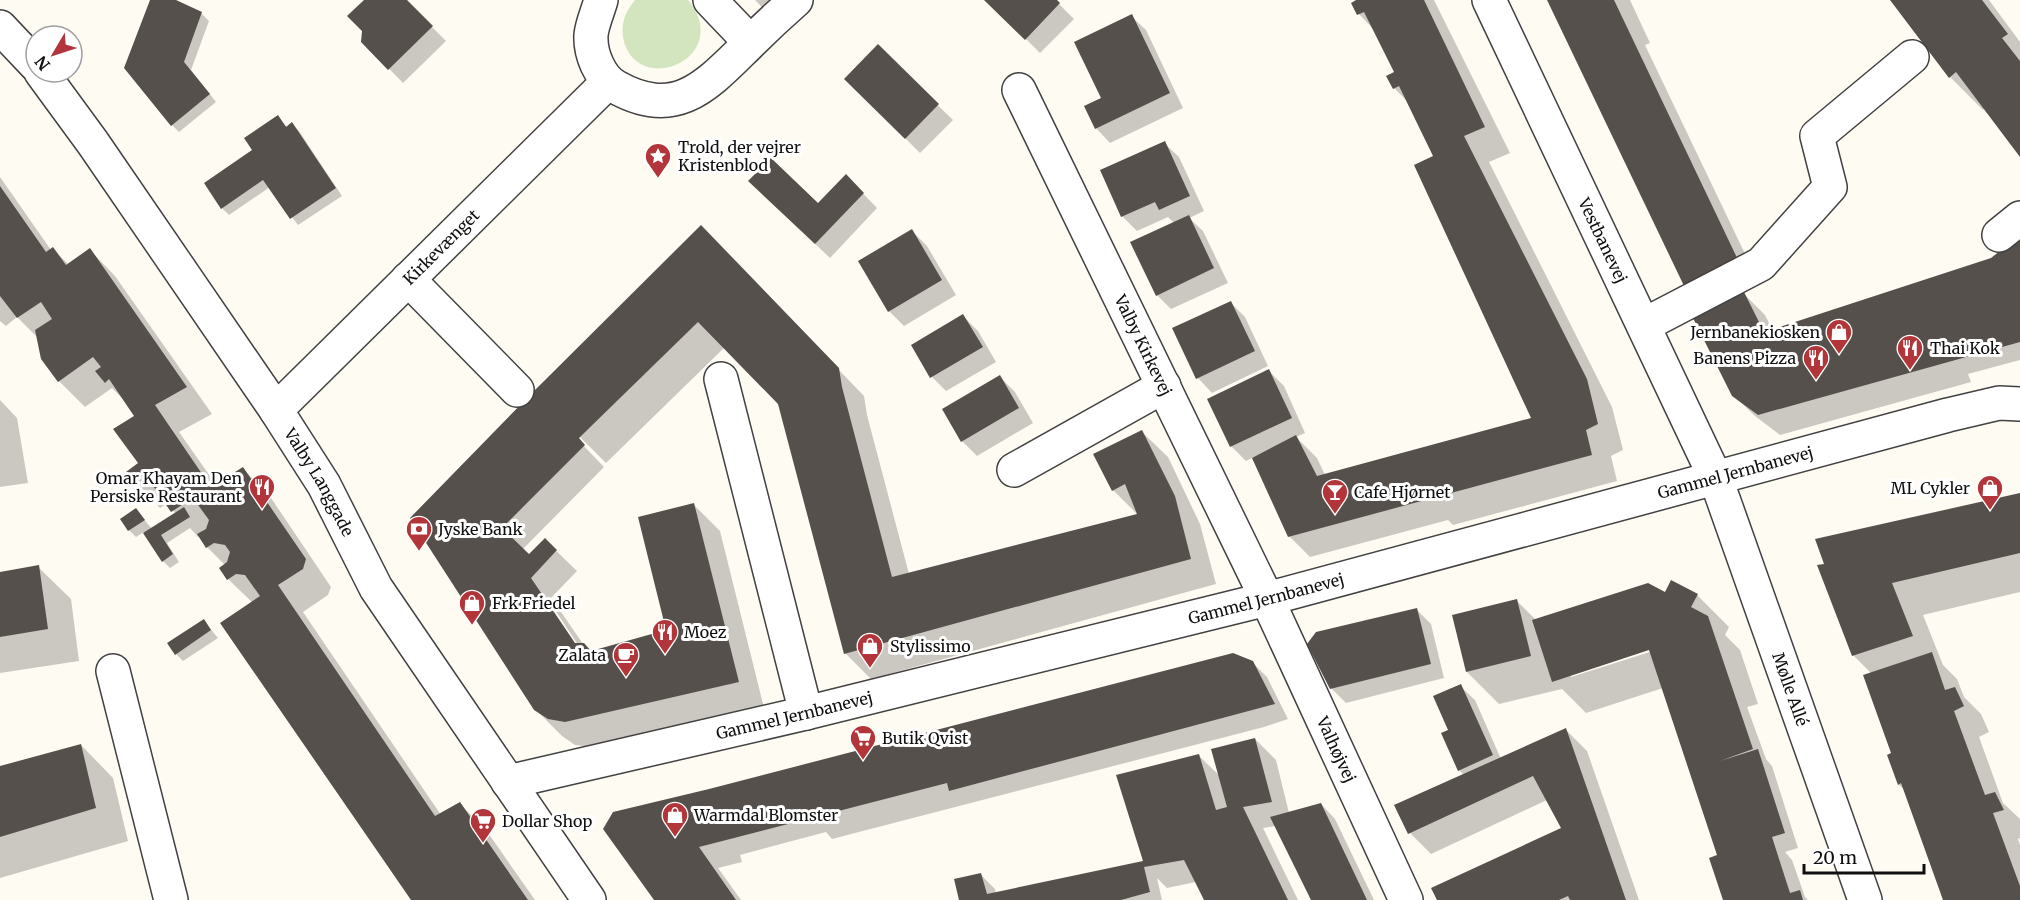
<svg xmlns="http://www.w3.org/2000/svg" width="2020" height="900" font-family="Merriweather,serif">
	<rect width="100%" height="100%" fill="#fefbf2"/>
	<!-- green -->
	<path fill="#d2e5bf" d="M635,0H688C734,56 641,98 624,42C620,26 624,13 635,0Z"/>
	<!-- shadow -->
	<g fill="#0003" fill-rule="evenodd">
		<path d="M151,0H172L202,14L209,21L191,70L216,102L179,132L172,125Z"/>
		<path d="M366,0H405L446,41L403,83L362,41Z"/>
		<path d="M755,0H811L781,27Z"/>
		<path d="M987,0H1055L1074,19L1040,53Z"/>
		<path d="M1359,0H1434L1510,153L1489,162L1612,407L1623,450L1611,456L1617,481L1453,525L1448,520L1310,557L1289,536L1254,457L1246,461L1231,446L1269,371L1284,386L1305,433L1296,437L1317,458L1325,475L1533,419L1435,157L1410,104L1394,88L1396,73L1375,31L1359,14L1353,3Z"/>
		<path d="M1549,0H1630L1650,43L1645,45L1759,283L1707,308Z"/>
		<path d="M1892,0H1989L2020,42V155L1985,108L1983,110L1950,77Z"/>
		<path d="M1131,16L1146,30L1183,108L1110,143L1096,128Z"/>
		<path d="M878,47L953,120L920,153L846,79Z"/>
		<path d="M278,117L287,127L291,124L299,131L342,196L298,225L270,187L229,215L222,208L254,150Z"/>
		<path d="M1164,143L1179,157L1204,211L1189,218L1203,231L1228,283L1171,309L1157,295L1174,223L1168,217L1137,231L1122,216Z"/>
		<path d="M846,176L877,208L830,258L765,196L818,205Z"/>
		<path d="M0,177L51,250L53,249L69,265L90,250L115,276L212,414L179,432L217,486L243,469L269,495L331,587L328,595L303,612L441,815L460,804L486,830L535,900H413L253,603L228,579L225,565L207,547L200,536L198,537L190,528L167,543L179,562L170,568L163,561L144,532L136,537L129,530L136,510L152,529L176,514L167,503L160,508L128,473L140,464L136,416L127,403L112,388L85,407L59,381L38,338L17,317L6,326L0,321Z"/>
		<path d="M912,231L927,246L956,295L904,326L889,311Z"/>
		<path d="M2020,237V360L1968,374L1971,382L1780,435L1755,416L1733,395L1744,294L1765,315L1773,331L1992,259Z"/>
		<path d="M726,253L864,396L867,415L909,574L1138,515L1113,490L1142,432L1168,457L1200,524L1216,584L871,679L845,653L779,403L725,347L606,463L557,414L555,416L604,467L522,550L529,556L545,540L577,571L550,599L557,606L583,644L591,652L667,631L694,505L720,531L764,708L591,747L575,745L562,736L535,709L412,518ZM553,607L580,648L578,650L551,610Z"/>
		<path d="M1230,302L1245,317L1268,366L1212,393L1198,378Z"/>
		<path d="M963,316L978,331L996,362L946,391L932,377Z"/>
		<path d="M1000,377L1015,392L1033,423L977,456L962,441Z"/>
		<path d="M0,400L17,418L28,483L0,487Z"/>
		<path d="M2020,495V592L1923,615L1943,665L1957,679L1964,697L1981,714L1989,732L1979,737L2003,803L2020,819V838L2018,839L2020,845V900H1944L1906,791L1899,785L1889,756L1893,754L1872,674L1853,655L1819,566Z"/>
		<path d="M38,567L71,599L79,661L0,673V573Z"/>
		<path d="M1666,594L1697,595L1729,627L1725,635L1740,650L1758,704L1747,707L1766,759L1772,766L1798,848L1785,852L1792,860L1805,897L1808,900H1725L1720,856L1663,688L1586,713L1562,689L1499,704L1467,672L1517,601L1536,620ZM1655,647L1656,650L1571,677V674Z"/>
		<path d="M1416,609L1431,624L1444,678L1346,703L1331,688Z"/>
		<path d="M204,621L218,638L183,661L176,654Z"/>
		<path d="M1252,662L1267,677L1288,719L1264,727L832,839L826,832L740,855L742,862L718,868L741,900H656L605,829Z"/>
		<path d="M1460,686L1475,700L1501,759L1566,730L1587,751L1639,900H1438L1563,829L1547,800L1431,854L1410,833L1396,805L1464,775L1459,770L1450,731Z"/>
		<path d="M1255,739L1276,760L1289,813L1321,804L1335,819L1374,900H1313L1276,826L1263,828L1298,900H1205L1196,882L1167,888L1157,878L1162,900H961L980,874L995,889L996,894L1144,862L1199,756L1221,777Z"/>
		<path d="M81,745L113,778L128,841L0,878V768Z"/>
	</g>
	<!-- building -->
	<g fill="#56504c">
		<path d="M150,0H176L202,12L184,62L210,94L171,126L124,68Z"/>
		<path d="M364,0H407L433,26L388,70L361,42L362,31L347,16Z"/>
		<path d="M984,0H1057L1060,3L1025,40Z"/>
		<path d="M1356,0H1424L1485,127L1464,136L1587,379L1598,424L1586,430L1592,455L1288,537L1252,458L1296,435L1317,476L1531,418L1414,165L1433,156L1399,86L1393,89L1386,76L1394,72L1364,12L1357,15L1351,3Z"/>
		<path d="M1547,0H1614L1739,262L1685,288Z"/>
		<path d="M1890,0H1982L2008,34L2002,38L2020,61V157L1956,72L1949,78Z"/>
		<path d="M1132,14L1170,93L1095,129L1084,106L1101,98L1074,42Z"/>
		<path d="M878,44L939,104L905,139L844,79Z"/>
		<path d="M278,115L286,127L292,122L336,188L290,219L263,180L221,209L204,183L252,150L244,138Z"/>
		<path d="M1165,141L1190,196L1159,210L1155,202L1121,217L1100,170Z"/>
		<path d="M771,158L818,203L846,174L864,193L815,244L748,181Z"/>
		<path d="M0,186L46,252L53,247L66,265L90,248L187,387L155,405L211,487L243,467L306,559L303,569L278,585L435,816L460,802L528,900H411L220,623L260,596L245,575L236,574L227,580L219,568L227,562L230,552L225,545L214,543L206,548L197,534L206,529L209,520L193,498L171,512L145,474L133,483L126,472L138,463L113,429L134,416L109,379L105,383L95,371L101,367L93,357L58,382L41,359L35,330L52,319L41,302L17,318L0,296Z"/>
		<path d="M1189,215L1214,268L1156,296L1130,242Z"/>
		<path d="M701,225L839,368L842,387L892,577L1137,514L1125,484L1112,491L1093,454L1142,430L1175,496L1191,559L844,654L778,404L698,322L579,438L585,445L502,528L529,554L545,538L557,550L531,578L575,643H584L591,651L666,630L638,517L694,503L739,682L565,722L548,719L534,710L410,518L533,392Z"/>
		<path d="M912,229L942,280L888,312L858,261Z"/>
		<path d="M2020,235V342L1758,415L1732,396L1693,318L1744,292L1764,332L1991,258Z"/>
		<path d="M1231,301L1255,351L1196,379L1172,328Z"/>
		<path d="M963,314L983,347L930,378L911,345Z"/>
		<path d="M1269,369L1292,418L1230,447L1207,399Z"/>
		<path d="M1000,375L1019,408L961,442L942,409Z"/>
		<path d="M2020,493V553L1892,583L1913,636L1852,656L1817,565L1824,564L1815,539Z"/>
		<path d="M184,507L190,517L161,535L173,554L162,562L143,533Z"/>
		<path d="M136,508L145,520L128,531L120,519Z"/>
		<path d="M39,565L48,629L0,637V572Z"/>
		<path d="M1671,580L1698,594L1691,607L1708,616L1753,749L1720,761L1758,749L1785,833L1772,837L1790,893L1800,890L1803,900H1723L1709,858L1717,855L1649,650L1552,682L1532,620L1648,583L1665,592Z"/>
		<path d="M1517,599L1531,656L1466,672L1452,615Z"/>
		<path d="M1417,608L1431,664L1330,689L1307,644L1316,632Z"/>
		<path d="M204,619L211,630L175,655L167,643Z"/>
		<path d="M1932,652L1945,690L1955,687L1964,706L1954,711L1985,795L1995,792L2004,810L1993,813L2020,886V900H1943L1901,783L1898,785L1887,755L1891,753L1863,675Z"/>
		<path d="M1233,653L1253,661L1275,704L949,791L947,783L699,847L736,900H654L603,829L613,812L709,789Z"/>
		<path d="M1461,684L1493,755L1458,771L1441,733L1448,730L1433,696Z"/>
		<path d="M1566,728L1626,900H1570L1568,896L1559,900H1437L1431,888L1561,828L1533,776L1408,834L1394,805Z"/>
		<path d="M1255,738L1272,802L1243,807L1288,900H1204L1184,860L1144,867L1150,892L1121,900H959L954,879L981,873L987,894L1143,861L1116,775L1199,754L1216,810L1227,807L1211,749Z"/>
		<path d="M81,744L96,808L0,837V766Z"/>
		<path d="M1321,803L1367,900H1311L1270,817Z"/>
	</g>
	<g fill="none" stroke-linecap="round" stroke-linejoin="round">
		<!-- minor casing -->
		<g stroke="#424242" stroke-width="36">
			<g id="minor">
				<path d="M601,0C598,11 592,24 591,35C590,54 600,78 616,87C677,121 707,85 749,44C764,29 780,14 796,0"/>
				<path d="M710,0L750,42"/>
				<path id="s1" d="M1489,0L1716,479L1865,900"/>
				<path d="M0,27L36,65"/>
				<path id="s2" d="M41,72L93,143L276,410L324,485L376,588L589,900"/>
				<path id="s3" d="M1019,90L1267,599L1406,900"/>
				<path d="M1999,235L2020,218"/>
				<path d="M408,279L517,390"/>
				<path d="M1644,325L1761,264L1830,187L1817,136L1912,57"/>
				<path d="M721,379L806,713"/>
				<path id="s4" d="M276,410L608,82"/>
				<path d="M1014,470L1164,386"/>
				<path d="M113,671L171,900"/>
				<path id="s5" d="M508,782L806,713L1267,599L1948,415L1999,403L2020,404"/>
			</g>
		</g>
		<!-- minor -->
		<use href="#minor" stroke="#fff" stroke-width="33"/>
	</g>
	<!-- icons -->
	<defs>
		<g id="sight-pin" transform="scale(1.35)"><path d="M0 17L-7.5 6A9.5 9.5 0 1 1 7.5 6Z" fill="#b13539" stroke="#fff"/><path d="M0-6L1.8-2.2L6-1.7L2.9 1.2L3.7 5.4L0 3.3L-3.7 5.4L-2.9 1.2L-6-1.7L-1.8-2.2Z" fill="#fff"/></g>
		<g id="shop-pin" transform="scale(1.35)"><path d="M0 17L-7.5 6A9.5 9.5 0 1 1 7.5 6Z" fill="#b13539" stroke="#fff"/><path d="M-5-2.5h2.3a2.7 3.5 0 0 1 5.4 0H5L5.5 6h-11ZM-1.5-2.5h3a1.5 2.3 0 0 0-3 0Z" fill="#fff"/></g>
		<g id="restaurant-pin" transform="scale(1.35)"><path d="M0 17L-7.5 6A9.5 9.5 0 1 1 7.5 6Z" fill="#b13539" stroke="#fff"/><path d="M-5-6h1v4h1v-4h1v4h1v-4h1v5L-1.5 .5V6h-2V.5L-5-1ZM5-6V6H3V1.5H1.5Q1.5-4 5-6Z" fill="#fff"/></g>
		<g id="bar-pin" transform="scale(1.35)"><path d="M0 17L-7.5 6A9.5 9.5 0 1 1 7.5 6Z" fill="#b13539" stroke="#fff"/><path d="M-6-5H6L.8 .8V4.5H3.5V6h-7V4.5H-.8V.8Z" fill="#fff"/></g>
		<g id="bank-pin" transform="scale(1.35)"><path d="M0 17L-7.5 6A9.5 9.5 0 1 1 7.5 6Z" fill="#b13539" stroke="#fff"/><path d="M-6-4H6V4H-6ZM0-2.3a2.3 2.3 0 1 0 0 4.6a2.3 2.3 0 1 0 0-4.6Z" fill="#fff"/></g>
		<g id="cafe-pin" transform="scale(1.35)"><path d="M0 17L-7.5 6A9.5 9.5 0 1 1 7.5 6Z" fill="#b13539" stroke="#fff"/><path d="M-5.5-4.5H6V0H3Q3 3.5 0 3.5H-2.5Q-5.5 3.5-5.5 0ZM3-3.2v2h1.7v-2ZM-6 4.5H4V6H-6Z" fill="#fff"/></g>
		<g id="supermarket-pin" transform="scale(1.35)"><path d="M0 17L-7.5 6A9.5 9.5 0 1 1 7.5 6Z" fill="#b13539" stroke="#fff"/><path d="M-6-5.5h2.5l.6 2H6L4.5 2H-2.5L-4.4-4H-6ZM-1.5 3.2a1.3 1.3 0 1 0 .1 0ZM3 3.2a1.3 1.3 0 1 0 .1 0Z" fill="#fff"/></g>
	</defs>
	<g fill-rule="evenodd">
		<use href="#sight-pin" x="658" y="156"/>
		<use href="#shop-pin" x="1839" y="332"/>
		<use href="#restaurant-pin" x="1910" y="348"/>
		<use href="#restaurant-pin" x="1816" y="358"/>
		<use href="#restaurant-pin" x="262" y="487"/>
		<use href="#shop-pin" x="1990" y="488"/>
		<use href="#bar-pin" x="1335" y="492"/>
		<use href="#bank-pin" x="419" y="529"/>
		<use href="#shop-pin" x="472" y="603"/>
		<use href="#restaurant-pin" x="665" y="632"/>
		<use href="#shop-pin" x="870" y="646"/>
		<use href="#cafe-pin" x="626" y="655"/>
		<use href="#supermarket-pin" x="863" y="738"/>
		<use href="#shop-pin" x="675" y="815"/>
		<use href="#supermarket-pin" x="483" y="821"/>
	</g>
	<g text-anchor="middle" stroke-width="6" stroke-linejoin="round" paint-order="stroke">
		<!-- poi labels -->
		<g font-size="16" fill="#0f0f0f" stroke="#fff" text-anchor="start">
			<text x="678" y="153">Trold, der vejrer<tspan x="678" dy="18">Kristenblod</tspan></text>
			<text x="1820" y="338" text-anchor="end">Jernbanekiosken</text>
			<text x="1930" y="354">Thai Kok</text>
			<text x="1796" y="364" text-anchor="end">Banens Pizza</text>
			<text x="242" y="484" text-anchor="end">Omar Khayam Den<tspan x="242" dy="18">Persiske Restaurant</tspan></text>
			<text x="1970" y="494" text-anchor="end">ML Cykler</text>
			<text x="1354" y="498">Cafe Hjørnet</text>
			<text x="438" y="535">Jyske Bank</text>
			<text x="492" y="609">Frk Friedel</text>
			<text x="684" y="638">Moez</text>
			<text x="890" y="652">Stylissimo</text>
			<text x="606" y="661" text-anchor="end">Zalata</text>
			<text x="882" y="744">Butik Qvist</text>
			<text x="694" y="821">Warmdal Blomster</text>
			<text x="502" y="827">Dollar Shop</text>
		</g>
		<!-- street labels -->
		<g font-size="16" fill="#0f0f0f" stroke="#fff">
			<text dy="6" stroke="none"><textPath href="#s1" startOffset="266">Vestbanevej</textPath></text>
			<text dy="6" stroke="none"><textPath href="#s4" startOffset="232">Kirkevænget</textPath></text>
			<text dy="6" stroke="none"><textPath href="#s3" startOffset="284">Valby Kirkevej</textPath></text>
			<text dy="6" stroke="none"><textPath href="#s5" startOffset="1266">Gammel Jernbanevej</textPath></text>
			<text dy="6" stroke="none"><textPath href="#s2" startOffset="496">Valby Langgade</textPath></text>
			<text dy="6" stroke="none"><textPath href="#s5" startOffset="780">Gammel Jernbanevej</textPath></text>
			<text dy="6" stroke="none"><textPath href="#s1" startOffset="753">Mølle Allé</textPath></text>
			<text dy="6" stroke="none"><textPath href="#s5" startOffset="294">Gammel Jernbanevej</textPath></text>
			<text dy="6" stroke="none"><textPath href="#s3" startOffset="732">Valhøjvej</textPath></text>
		</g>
	</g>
	<!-- north arrow -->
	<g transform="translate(54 54) rotate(231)"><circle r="28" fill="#ffffff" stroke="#9f9f9f" stroke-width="1.5"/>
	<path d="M0-4.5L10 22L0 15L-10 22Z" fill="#b13539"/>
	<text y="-9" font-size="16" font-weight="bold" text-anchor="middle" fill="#0f0f0f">N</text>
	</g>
	<!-- scale -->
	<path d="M1804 864v9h120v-9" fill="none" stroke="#0f0f0f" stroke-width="3"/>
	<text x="1813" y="864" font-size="18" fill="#0f0f0f" stroke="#ffffff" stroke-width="4.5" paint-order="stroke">20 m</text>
</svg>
